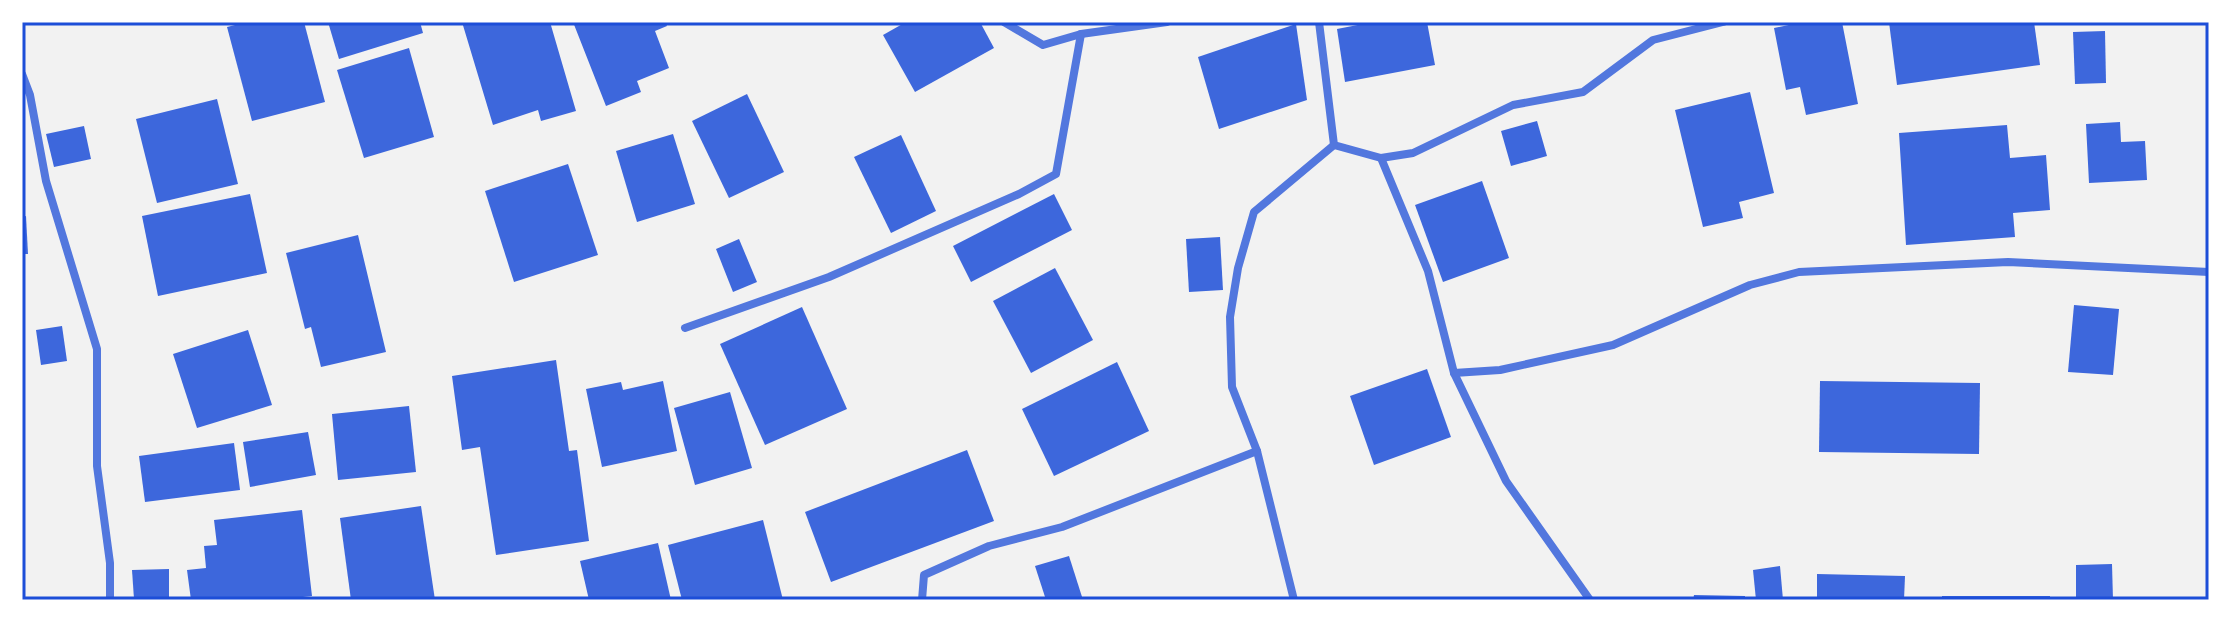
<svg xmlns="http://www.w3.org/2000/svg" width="2231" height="622" font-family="Arial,sans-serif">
	<rect width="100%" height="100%" fill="#f2f2f2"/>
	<!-- building -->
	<g fill="#3d67dc">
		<path d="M247,22H304L325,102L252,121L227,27Z"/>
		<path d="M328,22H420L423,33L339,59Z"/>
		<path d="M462,22H550L576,111L541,121L538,110L493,125Z"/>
		<path d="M573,22H665L667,26L655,31L669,68L637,81L641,92L606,106Z"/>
		<path d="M906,22H980L994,48L915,92L883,35Z"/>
		<path d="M1373,22H1427L1435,65L1345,82L1337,29Z"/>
		<path d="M1803,22H1842L1858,104L1806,115L1800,87L1786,90L1774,28Z"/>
		<path d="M1889,22H2034L2040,65L1897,85Z"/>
		<path d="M1296,24L1307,100L1219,129L1198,57Z"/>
		<path d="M2105,31L2106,83L2075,84L2073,32Z"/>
		<path d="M409,48L434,137L364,158L337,70Z"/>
		<path d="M1750,92L1774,193L1739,202L1743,218L1703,227L1675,110Z"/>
		<path d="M747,94L784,172L729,198L692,121Z"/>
		<path d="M217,99L238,184L157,203L136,119Z"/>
		<path d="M1537,121L1547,156L1511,166L1501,131Z"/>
		<path d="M2120,122L2121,142L2145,141L2147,180L2089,183L2086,124Z"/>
		<path d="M2007,125L2010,158L2046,155L2050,210L2013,213L2015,237L1906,245L1899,133Z"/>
		<path d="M84,126L91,159L54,167L46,134Z"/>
		<path d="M673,134L695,204L637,222L616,151Z"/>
		<path d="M901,135L936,211L891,233L854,157Z"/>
		<path d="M568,164L598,255L514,282L485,191Z"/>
		<path d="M1482,181L1509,258L1443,282L1415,205Z"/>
		<path d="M250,194L267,273L158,296L142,216Z"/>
		<path d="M1054,194L1072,230L971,282L953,246Z"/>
		<path d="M26,216L28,254H22V217Z"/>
		<path d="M358,235L386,352L321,367L311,327L305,329L286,253Z"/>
		<path d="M1220,237L1223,290L1189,292L1186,239Z"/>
		<path d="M739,239L757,282L733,292L716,249Z"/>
		<path d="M1055,268L1093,340L1031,373L993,301Z"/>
		<path d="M2074,305L2119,309L2113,375L2068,372Z"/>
		<path d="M802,307L847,409L765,445L720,344Z"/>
		<path d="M62,326L67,361L41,365L36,330Z"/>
		<path d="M248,330L272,405L197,428L173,354Z"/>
		<path d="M556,360L569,451L577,450L589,541L496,555L480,447L462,450L452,376Z"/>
		<path d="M1117,362L1149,431L1054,476L1022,409Z"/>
		<path d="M1427,369L1451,437L1374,465L1350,396Z"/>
		<path d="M663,381L677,451L602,467L586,389L621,382L623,390Z"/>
		<path d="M1820,381L1980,383L1979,454L1819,452Z"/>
		<path d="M730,392L752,468L695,485L674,408Z"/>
		<path d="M409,406L416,472L338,480L332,414Z"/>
		<path d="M308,432L316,475L250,487L243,442Z"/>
		<path d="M234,443L240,490L145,502L139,456Z"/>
		<path d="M967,450L994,521L831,582L805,512Z"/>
		<path d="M421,506L435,600H351L340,518Z"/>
		<path d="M302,510L312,596L276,600H191L187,570L206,568L204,546L217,545L214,520Z"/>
		<path d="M763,520L783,600H682L668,545Z"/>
		<path d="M658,543L671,600H589L580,561Z"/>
		<path d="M1069,556L1083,600H1046L1035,566Z"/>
		<path d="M2112,564L2113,600H2076V565Z"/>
		<path d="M1780,566L1783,600H1756L1753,570Z"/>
		<path d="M169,569V597L134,599L132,570Z"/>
		<path d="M1817,574L1905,576L1904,600H1817Z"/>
		<path d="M1694,595L1745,596V600H1693Z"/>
		<rect x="1942" y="596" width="108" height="4"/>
	</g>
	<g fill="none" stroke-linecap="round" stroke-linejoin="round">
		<!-- minor -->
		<g stroke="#5277de" stroke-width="8">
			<path d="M1004,22L1043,45L1081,34L1167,22"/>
			<path d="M1319,22L1334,145L1381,158L1428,271L1454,373L1506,481L1590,600"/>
			<path d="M22,74L30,95L46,181L97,349V466L110,563V600"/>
			<path d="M1381,158L1413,153L1513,105L1583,92L1653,40L1723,22"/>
			<path d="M685,328L829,277L1019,194L1056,174L1081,34"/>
			<path d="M1454,373L1500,370L1613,345L1750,285L1799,272L2008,262L2209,272"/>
			<path d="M922,600L924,575L989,546L1062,527L1257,451"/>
			<path d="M1294,600L1257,451L1232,387L1230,317L1238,268L1254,212L1334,145"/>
		</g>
	</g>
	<!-- border -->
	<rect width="2231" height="622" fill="none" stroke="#ffffff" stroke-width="48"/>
	<rect x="24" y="24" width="2183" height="574" fill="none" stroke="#1d4ed8" stroke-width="3"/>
</svg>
